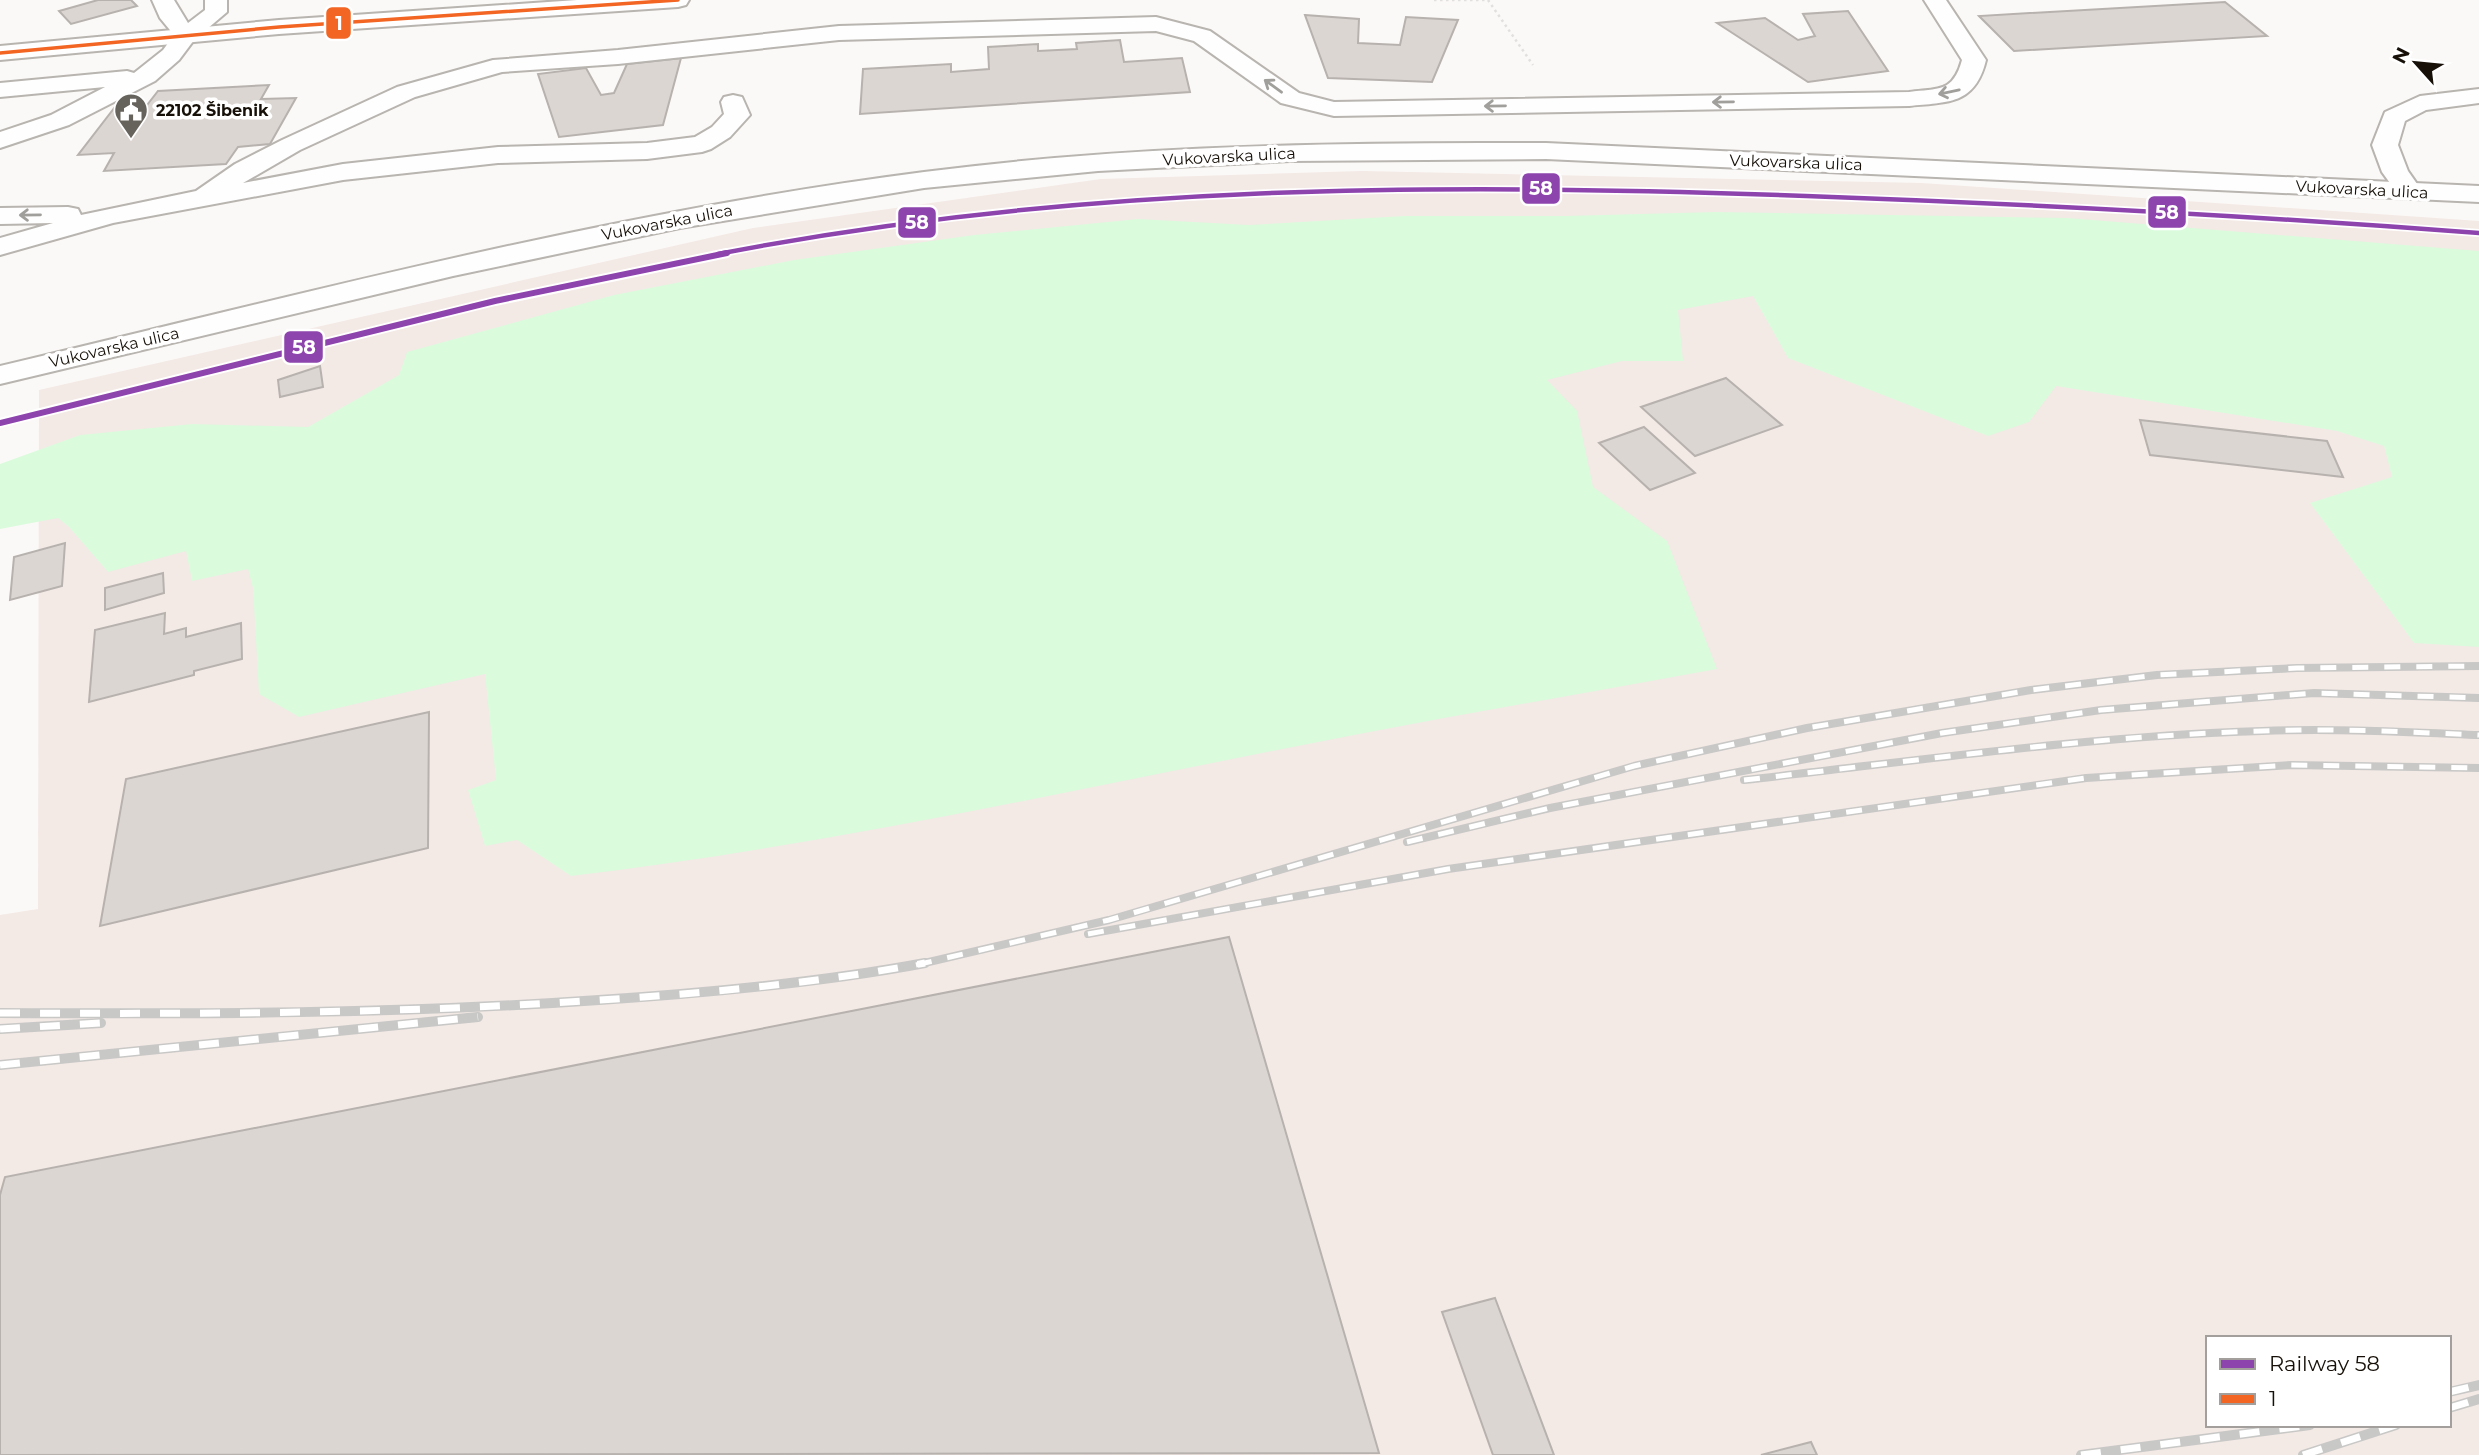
<svg xmlns="http://www.w3.org/2000/svg" width="2479" height="1455" font-family="Montserrat,sans-serif">
	<rect width="100%" height="100%" fill="#fbf9f7"/>
	<!-- industrial -->
	<path fill="#f3e9e5" fill-rule="evenodd" d="M1362,171L1921,183L2479,221V1455H0V915L38,909L39,390L753,228L1101,179ZM2208,1338H2449V1425H2208Z"/>
	<!-- green -->
	<path fill="#dbfbdd" d="M1715,212L2068,218L2479,251V647L2414,643L2310,503L2392,477L2384,446L2337,431L2056,386L2029,422L1988,436L1788,358L1753,296L1678,310L1683,361H1622L1547,380L1577,411L1593,487L1667,541L1717,669C1596,691 1475,712 1354,735C1094,785 834,845 571,876L517,840L485,846L468,790L496,780L485,674L299,717L259,694L253,588L248,569L192,581L186,551L108,572L69,527L58,518L0,529V464L80,435L192,424L308,427L399,375L407,352L614,295L794,260L974,235L1138,219L1249,225L1404,216H1564Z"/>
	<!-- building -->
	<g fill="#dcd6d3" stroke="#b7b2ae" stroke-width="2">
		<path d="M98,0H131L137,6L71,24L59,11Z"/>
		<path d="M2225,2L2267,36L2014,51L1979,16Z"/>
		<path d="M1848,11L1888,71L1808,82L1717,23L1765,18L1798,40L1815,36L1803,14Z"/>
		<path d="M1305,15L1359,19L1358,43L1400,45L1406,17L1458,20L1432,82L1328,78Z"/>
		<path d="M1120,40L1124,62L1182,58L1190,92L860,114L863,69L951,64V72L989,69L988,47L1038,44V51L1077,49L1076,43Z"/>
		<path d="M681,58L663,125L559,137L538,74L586,68L601,95L614,93L627,64Z"/>
		<path d="M269,85L261,99L296,98L270,144L238,147L226,164L104,171L114,153L78,155L115,107L147,105L158,91Z"/>
		<path d="M320,366L323,387L280,397L278,380Z"/>
		<path d="M1726,378L1782,425L1695,456L1641,407Z"/>
		<path d="M2140,420L2327,441L2343,477L2150,455Z"/>
		<path d="M1644,427L1695,473L1650,490L1599,443Z"/>
		<path d="M65,543L62,586L10,600L14,557Z"/>
		<path d="M163,573L164,593L105,610V588Z"/>
		<path d="M165,613L164,634L186,628V637L241,623L242,659L194,671V675L89,702L95,630Z"/>
		<path d="M429,712L428,848L100,926L126,779Z"/>
		<path d="M1229,937L1379,1453L0,1455V1195L5,1177Z"/>
		<path d="M1495,1298L1554,1455H1493L1442,1312Z"/>
		<path d="M1811,1442L1817,1455H1761Z"/>
	</g>
	<g fill="none" stroke-linecap="round" stroke-linejoin="round">
		<!-- minor casing -->
		<g stroke="#b8b4af" stroke-width="4">
			<g id="minor">
				<path d="M152,0H174L188,23L205,10V0H227V12L194,40L179,60L155,81L69,125L0,148V132L51,115L105,87L0,97V83L127,71L134,73L163,50L174,35L160,18Z"/>
				<path d="M1924,0H1946L1986,60C1975,105 1948,102 1909,106L1334,116L1281,103L1194,41L1156,31L839,40L618,64L502,72L415,97L300,150L243,183L343,164L498,147L647,143L695,137L712,127L724,114L721,102L724,97L733,95L742,97L750,115L730,137L711,149L702,152L647,159L498,163L343,180L113,223L0,255V238L53,223L0,224V208L68,207L78,209L81,215L196,191L235,164L282,140L397,87L493,60L618,50L839,26L1156,17L1210,31L1299,93L1334,102L1909,92C1938,88 1953,93 1962,60Z"/>
				<path d="M2479,89V103L2426,110L2405,121L2398,145L2408,171L2422,191L2418,197L2409,199L2400,197L2382,172L2372,145L2385,112L2420,96Z"/>
			</g>
		</g>
		<!-- major casing -->
		<g stroke="#b8b4af" stroke-width="4">
			<g id="major">
				<path d="M577,0H689L686,5L678,7L279,34L0,60V46L279,20Z"/>
				<path d="M1482,143H1546L2479,186V202L1546,159L1290,161L1098,171L924,188L680,228L453,276L0,384V366C306,293 612,212 924,172C1109,148 1296,143 1482,143Z"/>
			</g>
		</g>
		<!-- path -->
		<g stroke="#e1e0de" stroke-width="2.5" stroke-dasharray="2.5 3.5" stroke-linecap="butt">
			<path d="M1434,0H1485"/>
			<path d="M1488,0L1533,65"/>
		</g>
		<!-- minor -->
		<use href="#minor" fill="#fefefe" fill-rule="evenodd"/>
		<!-- major -->
		<use href="#major" fill="#fefefe" fill-rule="evenodd"/>
		<!-- rail-far1 casing -->
		<g stroke="#c8c8c7" stroke-width="8">
			<g id="rail-far1">
				<path d="M1744,780C1916,761 2088,736 2262,731C2334,728 2407,732 2479,735"/>
				<path d="M1407,842L1550,808L1942,733L2101,710L2314,693L2479,698"/>
				<path d="M1088,934L1448,869L2086,778L2291,765L2479,768"/>
				<path d="M916,965L1109,920L1634,766L1807,728L2031,690L2157,675L2297,668L2479,666"/>
			</g>
		</g>
		<!-- rail casing -->
		<g stroke="#c8c8c7" stroke-width="10">
			<g id="rail">
				<path d="M0,1013C200,1014 399,1014 599,1000C708,993 818,983 925,963"/>
				<path d="M0,1029L101,1023"/>
				<path d="M0,1065L478,1017"/>
				<path d="M2449,1392L2479,1385"/>
				<path d="M2449,1408L2479,1399"/>
				<path d="M2081,1455L2310,1425"/>
				<path d="M2303,1455L2396,1425"/>
			</g>
		</g>
		<!-- rail-far1 -->
		<use href="#rail-far1" stroke="#fff" stroke-width="5" stroke-dasharray="16" stroke-linecap="butt"/>
		<!-- rail -->
		<use href="#rail" stroke="#fff" stroke-width="7" stroke-dasharray="20" stroke-linecap="butt"/>
		<!-- bus-1 casing -->
		<g stroke="#fff" stroke-width="7">
			<path id="bus-1" d="M0,53L279,27L678,0"/>
		</g>
		<!-- bus-1 -->
		<use href="#bus-1" stroke="#f26522" stroke-width="3.5"/>
		<!-- rail-1-far1 casing -->
		<g stroke="#fff" stroke-width="8">
			<path id="rail-1-far1" d="M718,254C1077,184 1441,182 1806,196C2030,204 2255,216 2479,233"/>
		</g>
		<!-- rail-1 casing -->
		<g stroke="#fff" stroke-width="10">
			<path id="rail-1" d="M0,423L495,301L727,253"/>
		</g>
		<!-- rail-1-far1 -->
		<use href="#rail-1-far1" stroke="#8e44ad" stroke-width="4.5"/>
		<!-- rail-1 -->
		<use href="#rail-1" stroke="#8e44ad" stroke-width="6"/>
	</g>
	<!-- one-way arrows -->
	<defs><path id="oneway-shaft" d="M-6 0H5M1.5-3L5.5 0L1.5 3" fill="none" stroke-width="1.6" stroke-linecap="round" stroke-linejoin="round" transform="scale(1.75)"/></defs>
	<g stroke="#a19f9c">
		<use href="#oneway-shaft" transform="translate(1273 86) rotate(-144)"/>
		<use href="#oneway-shaft" transform="translate(1949 92) rotate(168)"/>
		<use href="#oneway-shaft" transform="translate(1723 102) rotate(179)"/>
		<use href="#oneway-shaft" transform="translate(1495 106) rotate(179)"/>
		<use href="#oneway-shaft" transform="translate(30 215) rotate(179)"/>
	</g>
	<!-- icons -->
	<defs>
		<g id="civic-pin" transform="scale(1.75)"><path d="M0 17L-7.5 6A9.5 9.5 0 1 1 7.5 6Z" fill="#66625c" stroke="#fff"/><path d="M-.6-6.5H3V-4.5H.6V-3L4-1V1h2V6H-6V1h2V-1L-.6-3ZM-1.2 2.5V6h2.4V2.5Z" fill="#fff"/></g>
	</defs>
	<g fill-rule="evenodd">
		<use href="#civic-pin" x="131" y="110"/>
	</g>
	<g text-anchor="middle" stroke-width="7" stroke-linejoin="round" paint-order="stroke">
		<!-- far-poi labels -->
		<g font-size="16" font-weight="bold" fill="#161008" stroke="#fff" text-anchor="start">
			<text x="156" y="116">22102 Šibenik</text>
		</g>
		<!-- far-street labels -->
		<g font-size="16" fill="#161008" stroke="#fff">
			<text transform="translate(1229 156) rotate(-3)" y="6">Vukovarska ulica</text>
			<text transform="translate(1796 162) rotate(2)" y="6">Vukovarska ulica</text>
			<text transform="translate(2362 189) rotate(3)" y="6">Vukovarska ulica</text>
			<text transform="translate(667 222) rotate(-11)" y="6">Vukovarska ulica</text>
			<text transform="translate(114 347) rotate(-13)" y="6">Vukovarska ulica</text>
		</g>
	</g>
	<g stroke="#fff" stroke-width="2.5">
		<rect x="325" y="6" width="27" height="34" rx="7" fill="#f26522"/>
		<rect x="1521" y="172" width="40" height="33" rx="7" fill="#8e44ad"/>
		<rect x="2147" y="195" width="40" height="34" rx="7" fill="#8e44ad"/>
		<rect x="897" y="206" width="40" height="33" rx="7" fill="#8e44ad"/>
		<rect x="283" y="330" width="41" height="34" rx="7" fill="#8e44ad"/>
	</g>
	<g font-size="19" text-anchor="middle" font-weight="bold" fill="#fff">
		<text x="339" y="30">1</text>
		<text x="1541" y="195">58</text>
		<text x="2167" y="219">58</text>
		<text x="917" y="229">58</text>
		<text x="304" y="354">58</text>
	</g>
	<!-- legend -->
	<rect x="2206" y="1336" width="245" height="91" fill="#ffffff" stroke="#a29f9c" stroke-width="2"/>
	<rect x="2220" y="1359" width="35" height="10" fill="#8e44ad" stroke="#a29f9c" stroke-width="2"/>
	<text x="2269" y="1371" font-size="21" fill="#161008">Railway 58</text>
	<rect x="2220" y="1394" width="35" height="10" fill="#f26522" stroke="#a29f9c" stroke-width="2"/>
	<text x="2269" y="1406" font-size="21" fill="#161008">1</text>
	<!-- north arrow -->
	<g transform="translate(2416 63) rotate(297)" stroke="#ffffff" stroke-width="5" paint-order="stroke">
	<path d="M0-5L12 26L0 18L-12 26Z" fill="#161008"/>
	<text y="-10" font-size="19" font-weight="bold" text-anchor="middle" fill="#161008">N</text>
	</g>
</svg>
